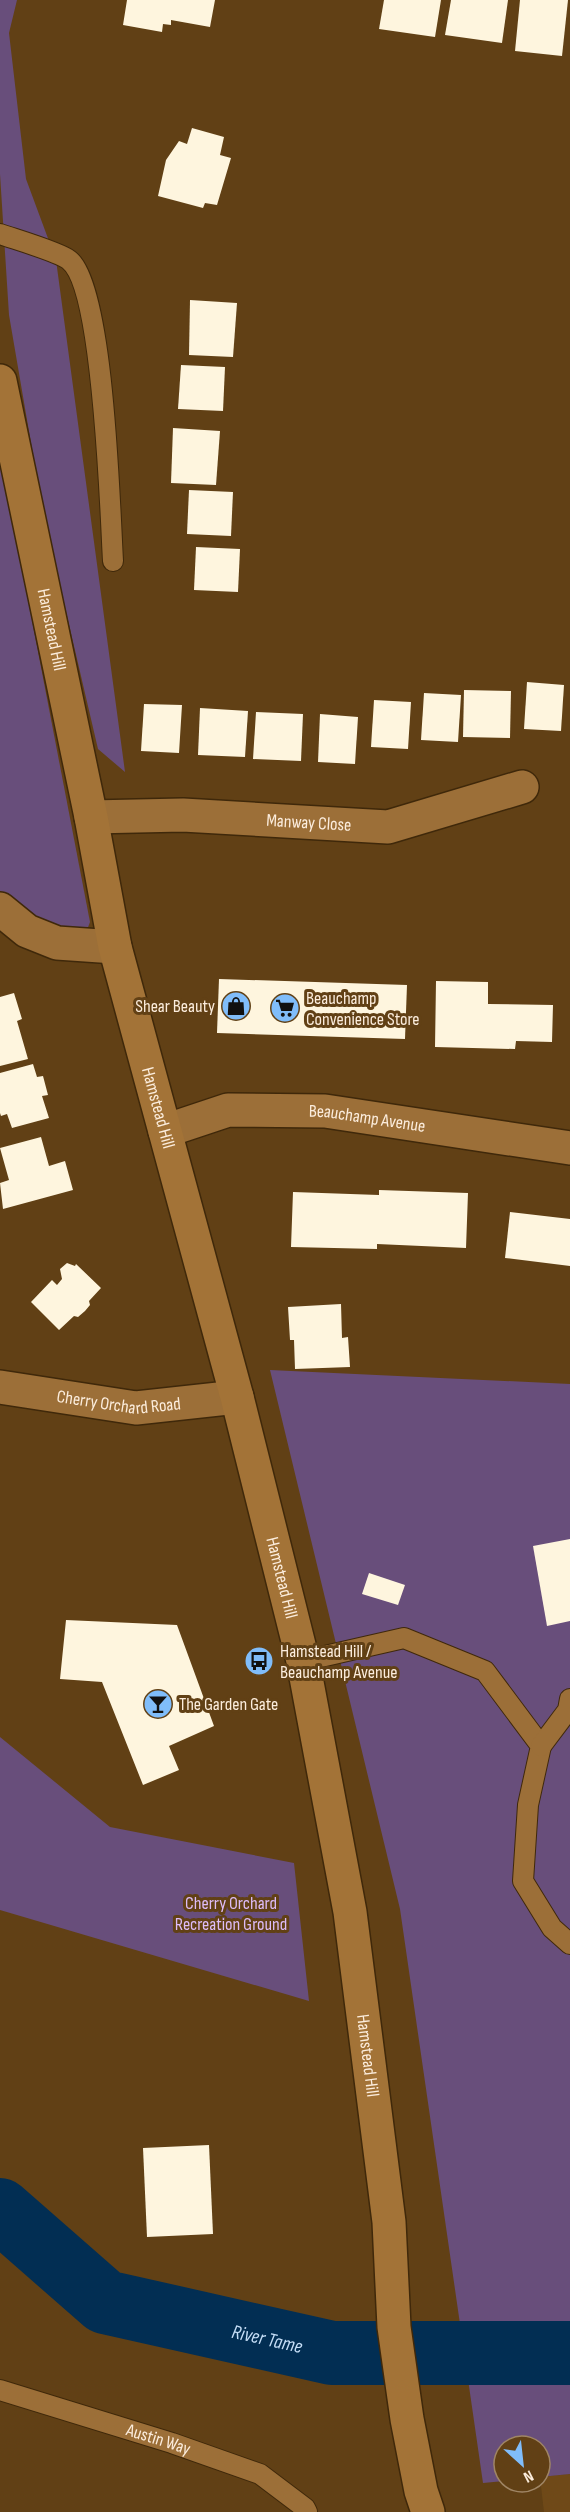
<svg xmlns="http://www.w3.org/2000/svg" width="570" height="2512" font-family="'Sofia Sans Condensed',sans-serif">
	<rect width="100%" height="100%" fill="#614015"/>
	<!-- built -->
	<path fill="#6f4918" d="M570,2474V2512H544L540,2477Z"/>
	<!-- green -->
	<g fill="#684e7b">
		<path d="M0,0H17L9,33L26,179L56,260L125,772L98,749L43,513L9,315L0,174Z"/>
		<path d="M0,454L90,922L87,930L56,931L6,905L0,891Z"/>
		<path d="M270,1370L570,1384V2474L540,2477V2446H504V2481L483,2483L400,1909Z"/>
		<path d="M0,1737L110,1827L294,1863L309,2001L0,1910Z"/>
	</g>
	<g fill="none" stroke-linecap="round" stroke-linejoin="round">
		<!-- river -->
		<path stroke="#022e53" stroke-width="64" id="s1" d="M0,2210L105,2302L332,2353H570"/>
	</g>
	<!-- building -->
	<g fill="#fef5de">
		<path d="M127,0H215L210,27L171,20V25L163,24L162,32L123,25Z"/>
		<path d="M384,0H441L435,37L379,29Z"/>
		<path d="M451,0H508L502,43L445,35Z"/>
		<path d="M520,0H568L562,56L515,51Z"/>
		<path d="M192,128L224,137L220,155L231,158L217,205L205,203L203,208L158,196L166,160L179,141L187,144Z"/>
		<path d="M190,300L237,303L233,357L189,355Z"/>
		<path d="M181,365L225,367L223,411L178,409Z"/>
		<path d="M173,428L220,431L216,485L171,483Z"/>
		<path d="M189,490L233,492L231,536L187,534Z"/>
		<path d="M196,547L240,549L238,592L194,590Z"/>
		<path d="M527,682L564,685L561,731L524,729Z"/>
		<path d="M464,690L511,691L510,738L463,737Z"/>
		<path d="M424,693L461,695L458,742L421,740Z"/>
		<path d="M374,700L411,702L408,749L371,747Z"/>
		<path d="M144,704L182,705L179,753L141,751Z"/>
		<path d="M200,708L248,711L245,757L198,755Z"/>
		<path d="M256,712L303,714L301,761L253,759Z"/>
		<path d="M320,714L358,717L355,764L318,762Z"/>
		<path d="M219,979L407,985L405,1039L217,1033Z"/>
		<path d="M436,981L488,982V1004L553,1005L552,1042L516,1041L515,1049L435,1047Z"/>
		<path d="M14,993L22,1019L17,1021L28,1059L0,1066V997Z"/>
		<path d="M33,1064L37,1077L43,1076L48,1095L42,1096L49,1118L12,1128L7,1114L1,1116L0,1113V1073Z"/>
		<path d="M41,1137L49,1166L65,1161L73,1190L3,1209L0,1183L9,1180L0,1148Z"/>
		<path d="M379,1190L468,1193L466,1248L377,1244V1249L291,1247L293,1192L379,1195Z"/>
		<path d="M510,1212L570,1219V1266L505,1258Z"/>
		<path d="M67,1263L75,1266L76,1264L101,1288L89,1301L90,1305L85,1311L78,1317L74,1316L59,1330L31,1302L52,1280L57,1285L62,1279L60,1269Z"/>
		<path d="M341,1304L342,1338L348,1337L350,1367L295,1369L294,1340H290L288,1307Z"/>
		<path d="M570,1539V1621L547,1626L533,1546Z"/>
		<path d="M369,1573L405,1585L398,1605L362,1594Z"/>
		<path d="M66,1620L177,1625L214,1726L169,1746L179,1770L143,1785L102,1682L60,1679Z"/>
		<path d="M209,2145L213,2234L147,2237L143,2148Z"/>
	</g>
	<g fill="none" stroke-linecap="round" stroke-linejoin="round">
		<!-- service casing -->
		<g stroke="#3f280a" stroke-width="22">
			<g id="service">
				<path d="M0,234C14,239 59,252 69,260C104,287 110,510 113,561"/>
				<path d="M303,1661L404,1638L485,1671L541,1746L528,1805L523,1881L552,1928L570,1944"/>
				<path d="M541,1746L568,1710L570,1699"/>
				<path id="s2" d="M0,2390L172,2443L260,2474L305,2508L307,2512"/>
			</g>
		</g>
		<!-- minor casing -->
		<g stroke="#3f280a" stroke-width="36">
			<g id="minor">
				<path id="s3" d="M91,817L183,815L388,827L522,787"/>
				<path d="M0,909L27,931L57,943L115,947"/>
				<path id="s4" d="M165,1131L228,1110L325,1111L570,1148"/>
				<path id="s5" d="M0,1387L136,1408L237,1397"/>
			</g>
		</g>
		<!-- secondary casing -->
		<g stroke="#3f280a" stroke-width="36">
			<g id="secondary">
				<path id="s6" d="M0,381L91,817L115,947L237,1397L303,1661L350,1912L389,2222L394,2327L407,2419L421,2491L428,2512"/>
			</g>
		</g>
		<!-- service -->
		<use href="#service" stroke="#9c6f38" stroke-width="20"/>
		<!-- minor -->
		<use href="#minor" stroke="#9c6f38" stroke-width="33"/>
		<!-- secondary -->
		<use href="#secondary" stroke="#a37337" stroke-width="33"/>
	</g>
	<!-- icons -->
	<defs>
		<g id="shop-disc" transform="scale(1.5)"><circle r="9.5" fill="#80bdfa" stroke="#614015"/><path d="M-5-2.5h2.3a2.7 3.5 0 0 1 5.4 0H5L5.5 6h-11ZM-1.5-2.5h3a1.5 2.3 0 0 0-3 0Z" fill="#111"/></g>
		<g id="supermarket-disc" transform="scale(1.5)"><circle r="9.5" fill="#80bdfa" stroke="#614015"/><path d="M-6-5.5h2.5l.6 2H6L4.5 2H-2.5L-4.4-4H-6ZM-1.5 3.2a1.3 1.3 0 1 0 .1 0ZM3 3.2a1.3 1.3 0 1 0 .1 0Z" fill="#111"/></g>
		<g id="bus-disc" transform="scale(1.5)"><circle r="9.5" fill="#80bdfa" stroke="#614015"/><path d="M-5-6H5V4H4V6H2V4H-2V6H-4V4H-5ZM-3.5-4V0h7V-4ZM-3.5 1.2v1.5H-2V1.2ZM2 1.2v1.5H3.5V1.2Z" fill="#111"/></g>
		<g id="bar-disc" transform="scale(1.5)"><circle r="9.5" fill="#80bdfa" stroke="#614015"/><path d="M-6-5H6L.8 .8V4.5H3.5V6h-7V4.5H-.8V.8Z" fill="#111"/></g>
	</defs>
	<g fill-rule="evenodd">
		<use href="#shop-disc" x="236" y="1006"/>
		<use href="#supermarket-disc" x="285" y="1008"/>
		<use href="#bus-disc" x="259" y="1661"/>
		<use href="#bar-disc" x="158" y="1704"/>
	</g>
	<g text-anchor="middle" stroke-width="6" stroke-linejoin="round" paint-order="stroke">
		<!-- street labels -->
		<g font-size="18" fill="#fceddd" stroke="#614015">
			<text dy="6" stroke="none"><textPath href="#s6" startOffset="254">Hamstead Hill</textPath></text>
			<text dy="6" stroke="none"><textPath href="#s3" startOffset="218">Manway Close</textPath></text>
			<text dy="6" stroke="none"><textPath href="#s6" startOffset="744">Hamstead Hill</textPath></text>
			<text dy="6" stroke="none"><textPath href="#s4" startOffset="206">Beauchamp Avenue</textPath></text>
			<text dy="6" stroke="none"><textPath href="#s5" startOffset="120">Cherry Orchard Road</textPath></text>
			<text dy="6" stroke="none"><textPath href="#s6" startOffset="1230">Hamstead Hill</textPath></text>
			<text dy="6" stroke="none"><textPath href="#s6" startOffset="1716">Hamstead Hill</textPath></text>
			<text dy="6" stroke="none"><textPath href="#s2" startOffset="166">Austin Way</textPath></text>
		</g>
		<!-- poi labels -->
		<g font-size="18" fill="#fceddd" stroke="#614015" text-anchor="start">
			<text x="306" y="1004">Beauchamp<tspan x="306" dy="21">Convenience Store</tspan></text>
			<text x="215" y="1012" text-anchor="end">Shear Beauty</text>
			<text x="280" y="1657">Hamstead Hill /<tspan x="280" dy="21">Beauchamp Avenue</tspan></text>
			<text x="179" y="1710">The Garden Gate</text>
		</g>
		<!-- park labels -->
		<g font-size="18" fill="#ddbcf8" stroke="#614015">
			<text x="231" y="1909">Cherry Orchard<tspan x="231" dy="21">Recreation Ground</tspan></text>
		</g>
		<!-- water labels -->
		<g font-size="20" font-style="italic" fill="#c4ddf6" stroke="#614015">
			<text dy="7" stroke="none"><textPath href="#s1" startOffset="306">River Tame</textPath></text>
		</g>
	</g>
	<!-- north arrow -->
	<g transform="translate(522 2464) rotate(153)"><circle r="28" fill="#614015" stroke="#9f8565" stroke-width="1.5"/>
	<path d="M0-4.5L10 22L0 15L-10 22Z" fill="#80bdfa"/>
	<text y="-9" font-size="16" font-weight="bold" text-anchor="middle" fill="#fceddd">N</text>
	</g>
</svg>
